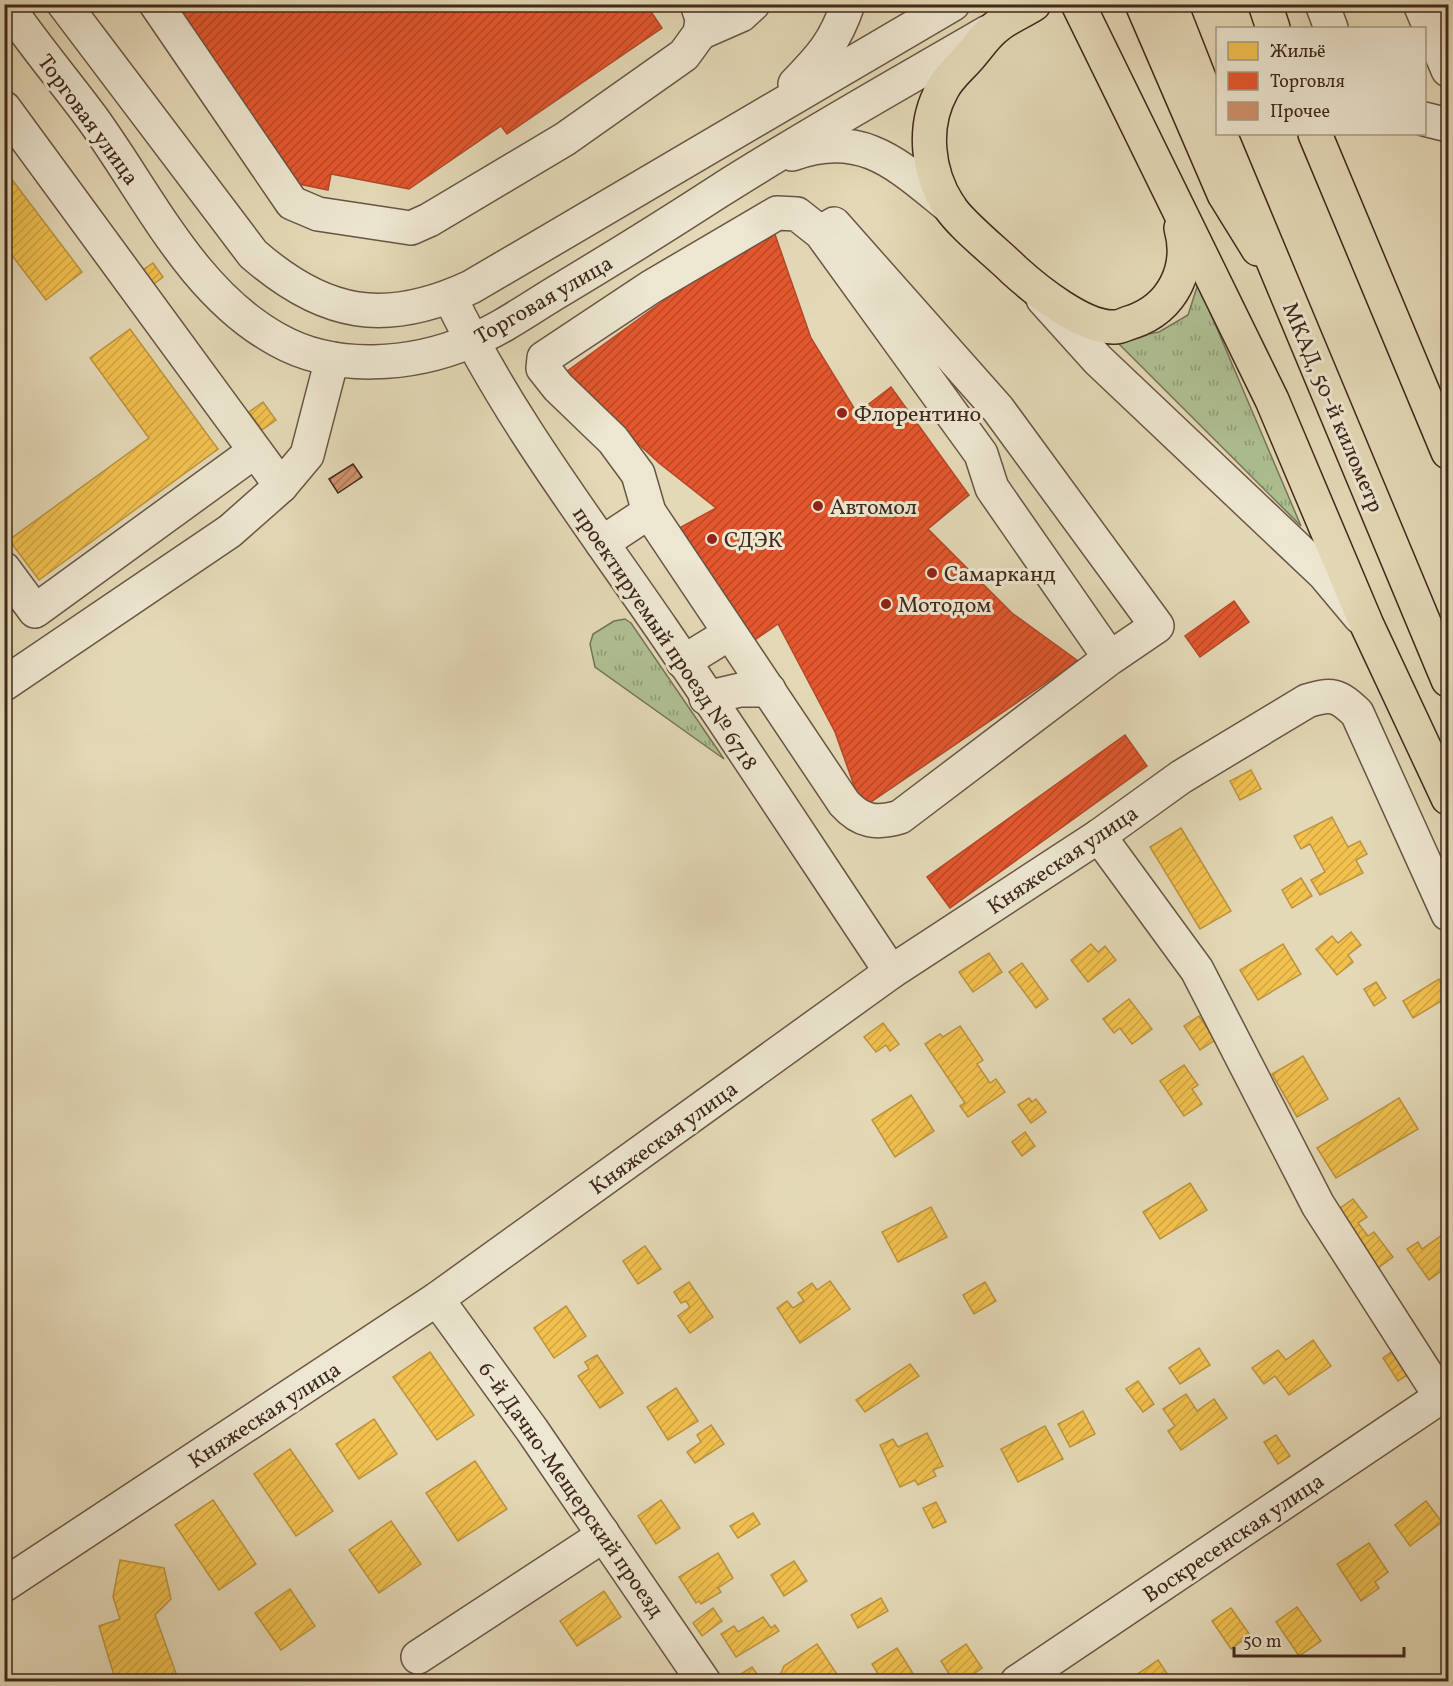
<svg xmlns="http://www.w3.org/2000/svg" width="1453" height="1686" font-family="Vollkorn,serif">
	<defs>
		<pattern id="grass-tufts" width="24" height="20" patternUnits="userSpaceOnUse" patternTransform="scale(1.5)"><rect width="24" height="20" fill="#aec093"/><path d="M3 7l-1-3M5 7V3M7 7l1-3M15 17l-1-3M17 17v-4M19 17l1-3" fill="none" stroke="#8f9c77"/></pattern>
		<pattern id="homes-hatch" width="6" height="6" patternUnits="userSpaceOnUse" patternTransform="scale(1.5)"><rect width="6" height="6" fill="#f2c14e"/><path d="M-1 1l2-2M0 6l6-6M5 7l2-2" fill="none" stroke="#d1a644"/></pattern>
		<pattern id="shops-hatch" width="6" height="6" patternUnits="userSpaceOnUse" patternTransform="scale(1.5)"><rect width="6" height="6" fill="#e4572e"/><path d="M-1 1l2-2M0 6l6-6M5 7l2-2" fill="none" stroke="#ba4827"/></pattern>
		<pattern id="building-hatch" width="6" height="6" patternUnits="userSpaceOnUse" patternTransform="scale(1.5)"><rect width="6" height="6" fill="#d0926b"/><path d="M-1 1l2-2M0 6l6-6M5 7l2-2" fill="none" stroke="#aa7757"/></pattern>
	</defs>
	<rect width="100%" height="100%" fill="#e4d9b7"/>
	<filter id="stains"><feTurbulence type="fractalNoise" baseFrequency=".00333" numOctaves="4"/><feColorMatrix values="0 0 0 0 .2 0 0 0 0 .09 0 0 0 0 .02 0 0 0 .5 -.17"/></filter>
	<radialGradient id="worn" r=".72"><stop offset=".6" stop-color="#630" stop-opacity="0"/><stop offset="1" stop-color="#630" stop-opacity=".3"/></radialGradient>
	<!-- grass -->
	<g fill="url(#grass-tufts)" stroke="#777458" stroke-width="1.5">
		<path d="M1198,284L1301,526L1115,340L1159,332L1188,315Z"/>
		<path d="M625,619L631,623L724,759L595,667L590,644L593,634L614,621Z"/>
	</g>
	<!-- homes -->
	<g fill="url(#homes-hatch)" stroke="#bd933f" stroke-width="1.5">
		<path d="M4,169L82,272L46,300L4,245Z"/>
		<path d="M153,263L163,277L151,286L140,272Z"/>
		<path d="M130,329L218,449L39,580L9,540L149,438L90,358Z"/>
		<path d="M263,402L276,420L262,430L249,412Z"/>
		<path d="M1251,770L1261,789L1240,800L1230,781Z"/>
		<path d="M1332,817L1348,847L1360,841L1367,854L1356,860L1363,873L1320,895L1311,880L1325,872L1310,844L1301,849L1294,836Z"/>
		<path d="M1181,828L1231,911L1200,929L1150,847Z"/>
		<path d="M1301,878L1312,896L1292,908L1282,890Z"/>
		<path d="M1351,932L1361,945L1348,955L1353,962L1337,975L1316,949L1332,936L1338,943Z"/>
		<path d="M1091,944L1098,952L1105,946L1116,960L1088,982L1071,960Z"/>
		<path d="M1283,944L1301,974L1258,1000L1240,970Z"/>
		<path d="M989,953L1002,972L973,992L959,972Z"/>
		<path d="M1022,963L1048,999L1036,1008L1009,972Z"/>
		<path d="M1439,979L1448,997L1413,1018L1403,1001Z"/>
		<path d="M1376,982L1386,998L1374,1006L1364,989Z"/>
		<path d="M1129,999L1152,1029L1132,1044L1120,1028L1114,1033L1103,1019Z"/>
		<path d="M1199,1016L1215,1040L1200,1050L1184,1026Z"/>
		<path d="M883,1023L899,1044L890,1051L886,1045L876,1052L864,1037Z"/>
		<path d="M960,1026L983,1060L977,1064L990,1083L996,1079L1005,1092L968,1117L960,1106L965,1103L925,1044L940,1034L943,1037Z"/>
		<path d="M1303,1056L1328,1099L1297,1117L1272,1074Z"/>
		<path d="M1184,1065L1198,1085L1192,1089L1202,1104L1184,1116L1160,1081Z"/>
		<path d="M911,1095L934,1131L895,1157L872,1120Z"/>
		<path d="M1029,1098L1032,1102L1036,1099L1046,1112L1031,1123L1018,1105Z"/>
		<path d="M1399,1098L1418,1129L1336,1178L1317,1148Z"/>
		<path d="M1025,1132L1035,1146L1022,1156L1012,1142Z"/>
		<path d="M1190,1183L1207,1210L1160,1239L1143,1212Z"/>
		<path d="M1353,1199L1367,1217L1358,1223L1368,1236L1374,1232L1393,1257L1378,1268L1332,1214Z"/>
		<path d="M931,1207L947,1237L898,1262L882,1232Z"/>
		<path d="M1448,1231V1266L1429,1280L1407,1249L1418,1242L1422,1249Z"/>
		<path d="M645,1246L661,1269L638,1284L623,1261Z"/>
		<path d="M830,1281L850,1309L800,1343L777,1308L787,1301L793,1308L804,1301L798,1293L812,1283L817,1290Z"/>
		<path d="M689,1282L713,1317L690,1333L678,1316L690,1307L686,1301L681,1303L674,1292Z"/>
		<path d="M985,1282L996,1301L974,1314L963,1295Z"/>
		<path d="M566,1306L586,1336L554,1358L534,1328Z"/>
		<path d="M1313,1340L1331,1366L1289,1395L1275,1376L1264,1384L1252,1368L1278,1350L1286,1360Z"/>
		<path d="M1400,1346L1415,1370L1398,1381L1383,1358Z"/>
		<path d="M1199,1348L1210,1365L1180,1384L1169,1368Z"/>
		<path d="M430,1352L474,1415L437,1440L393,1377Z"/>
		<path d="M597,1355L623,1393L600,1408L578,1376L589,1369L585,1362Z"/>
		<path d="M910,1364L919,1376L865,1412L856,1400Z"/>
		<path d="M1138,1381L1154,1404L1143,1412L1126,1389Z"/>
		<path d="M676,1388L698,1421L668,1440L647,1407Z"/>
		<path d="M1186,1394L1197,1411L1214,1399L1227,1418L1181,1450L1168,1431L1175,1426L1163,1409Z"/>
		<path d="M1083,1411L1095,1434L1070,1447L1058,1424Z"/>
		<path d="M374,1419L397,1454L359,1479L336,1444Z"/>
		<path d="M711,1425L724,1444L695,1463L687,1452L701,1442L697,1435Z"/>
		<path d="M1045,1426L1063,1459L1018,1482L1001,1449Z"/>
		<path d="M927,1433L943,1466L933,1470L936,1476L918,1485L915,1480L900,1487L880,1445L893,1439L898,1447Z"/>
		<path d="M1276,1435L1290,1456L1278,1464L1264,1442Z"/>
		<path d="M290,1449L333,1511L296,1536L254,1474Z"/>
		<path d="M475,1461L507,1509L458,1541L426,1493Z"/>
		<path d="M213,1500L256,1564L219,1590L175,1525Z"/>
		<path d="M661,1500L680,1528L656,1544L638,1516Z"/>
		<path d="M1426,1501L1442,1522L1410,1546L1395,1525Z"/>
		<path d="M936,1502L946,1522L933,1528L923,1508Z"/>
		<path d="M753,1513L760,1524L738,1538L730,1526Z"/>
		<path d="M391,1521L421,1564L379,1593L349,1550Z"/>
		<path d="M1369,1543L1388,1572L1375,1582L1379,1588L1361,1601L1337,1564Z"/>
		<path d="M718,1553L733,1578L718,1588L721,1592L701,1604L699,1601L696,1603L679,1577Z"/>
		<path d="M120,1560L164,1568L171,1599L155,1615L178,1679L116,1682L99,1626L120,1619L113,1597Z"/>
		<path d="M794,1561L807,1581L784,1596L771,1575Z"/>
		<path d="M290,1589L315,1626L281,1650L255,1613Z"/>
		<path d="M604,1591L621,1617L577,1646L560,1621Z"/>
		<path d="M881,1598L888,1611L858,1628L851,1615Z"/>
		<path d="M1297,1607L1321,1641L1299,1656L1276,1622Z"/>
		<path d="M713,1608L722,1621L702,1636L693,1623Z"/>
		<path d="M1231,1608L1250,1635L1231,1649L1212,1621Z"/>
		<path d="M763,1617L771,1628L775,1625L779,1631L736,1657L721,1634L734,1626L738,1632Z"/>
		<path d="M817,1644L842,1682H777L784,1666Z"/>
		<path d="M966,1644L982,1668L962,1682H954L941,1661Z"/>
		<path d="M897,1648L917,1680L915,1682H883L872,1664Z"/>
		<path d="M1158,1660L1170,1678L1165,1682H1126Z"/>
		<path d="M752,1667L759,1677L752,1682H735L733,1679Z"/>
	</g>
	<!-- shops -->
	<g fill="url(#shops-hatch)" stroke="#b34929" stroke-width="1.5">
		<path d="M171,4H646L662,28L507,134L501,126L409,189L331,174L328,190L294,183Z"/>
		<path d="M771,223L811,338L857,413L891,387L969,495L928,529L1012,613L1078,661L862,808L835,732L778,624L749,644L672,532L716,508L659,463L563,374Z"/>
		<path d="M1234,601L1249,622L1200,657L1185,636Z"/>
		<path d="M1125,735L1147,766L950,908L927,877Z"/>
	</g>
	<!-- building -->
	<path fill="url(#building-hatch)" stroke="#40291d" stroke-width="1.5" d="M353,464L362,477L338,493L329,479Z"/>
	<g fill="none" stroke-linecap="round" stroke-linejoin="round">
		<!-- minor casing -->
		<g stroke="#695544" stroke-width="36">
			<g id="minor">
				<path d="M6,4C33,44 64,80 92,118C148,195 192,293 278,340C335,372 412,366 471,341C499,330 526,311 552,295C607,262 662,228 716,193C805,136 897,85 988,32"/>
				<path d="M64,4L253,254C324,316 385,327 471,287L953,4"/>
				<path d="M156,4L292,203L318,214L411,228L429,220L565,139L684,55L700,33L702,19L697,4"/>
				<path d="M1322,4L1331,28"/>
				<path d="M1420,4L1448,70"/>
				<path d="M700,33L741,15L753,4"/>
				<path d="M795,84C822,56 835,42 848,4"/>
				<path d="M4,108L281,486"/>
				<path d="M1424,119L1448,125"/>
				<path d="M792,154C863,128 899,166 950,207"/>
				<path d="M821,233L797,214L777,213L651,287L544,358L543,368L558,387L613,440L638,474L649,512L844,803C861,822 876,824 900,817L1110,658L1157,626L998,409L834,224L821,233L981,454L992,488L1110,658"/>
				<path d="M450,297C507,416 588,521 662,629C740,743 815,858 891,972"/>
				<path d="M1043,299L1098,360L1324,574L1360,617"/>
				<path d="M602,543L649,512"/>
				<path d="M4,569L35,611L255,451"/>
				<path d="M683,662L714,643"/>
				<path d="M4,684L230,531L281,486L307,455L332,359"/>
				<path d="M706,698L740,690H769"/>
				<path d="M1099,836L1197,970L1318,1205L1441,1397"/>
				<path d="M437,1299L532,1430L704,1682"/>
				<path d="M4,1585L437,1299L891,972L1099,836L1181,777L1307,701C1332,693 1338,695 1357,713L1448,914"/>
				<path d="M418,1657L595,1541L602,1532"/>
				<path d="M1017,1682L1448,1392"/>
			</g>
		</g>
		<!-- major casing -->
		<g stroke="#40291d" stroke-width="36">
			<g id="major">
				<path d="M1034,4C1022,12 1006,18 995,28C986,35 979,46 971,55C962,66 948,77 942,90C922,126 927,172 949,206C960,224 998,254 1014,270C1036,290 1084,329 1115,327C1121,327 1127,323 1132,322C1173,308 1192,268 1181,228"/>
				<path d="M1078,4L1272,400L1367,625L1448,798"/>
				<path d="M1142,4L1224,194L1258,249"/>
			</g>
		</g>
		<!-- highway casing -->
		<g stroke="#40291d" stroke-width="36">
			<g id="highway">
				<path d="M1170,4L1218,126"/>
				<path d="M1265,4L1273,28"/>
				<path d="M1220,134L1448,680"/>
				<path d="M1315,134L1448,452"/>
			</g>
		</g>
		<!-- minor -->
		<use href="#minor" stroke="#ede6d0" stroke-width="33"/>
		<!-- major -->
		<use href="#major" stroke="#e4d9b7" stroke-width="33"/>
		<!-- highway -->
		<use href="#highway" stroke="#e4d9b7" stroke-width="33"/>
	</g>
	<!-- markers -->
	<g fill="#8f2418" stroke="#ede6d0" stroke-width="2">
		<circle cx="842" cy="413" r="6"/>
		<circle cx="818" cy="506" r="6"/>
		<circle cx="712" cy="539" r="6"/>
		<circle cx="932" cy="573" r="6"/>
		<circle cx="886" cy="604" r="6"/>
	</g>
	<g text-anchor="middle" stroke-width="6" stroke-linejoin="round" paint-order="stroke">
		<!-- street labels -->
		<g font-size="22" fill="#40291d" stroke="#ede6d0">
			<text transform="translate(89 119) rotate(54)" y="8">Торговая улица</text>
			<text transform="translate(543 299) rotate(-30)" y="8">Торговая улица</text>
			<text transform="translate(1334 407) rotate(67)" y="8">МКАД, 50-й километр</text>
			<text transform="translate(666 638) rotate(56)" y="8">проектируемый проезд № 6718</text>
			<text transform="translate(1062 859) rotate(-34)" y="8">Княжеская улица</text>
			<text transform="translate(663 1137) rotate(-36)" y="8">Княжеская улица</text>
			<text transform="translate(264 1414) rotate(-33)" y="8">Княжеская улица</text>
			<text transform="translate(572 1489) rotate(55)" y="8">6-й Дачно-Мещерский проезд</text>
			<text transform="translate(1233 1537) rotate(-34)" y="8">Воскресенская улица</text>
		</g>
		<!-- poi labels -->
		<g font-size="22" fill="#40291d" stroke="#ede6d0" text-anchor="start">
			<text x="854" y="421">Флорентино</text>
			<text x="830" y="514">Автомол</text>
			<text x="724" y="547">СДЭК</text>
			<text x="944" y="581">Самарканд</text>
			<text x="898" y="612">Мотодом</text>
		</g>
	</g>
	<!-- margin -->
	<rect width="1453" height="1686" fill="none" stroke="#e4d9b7" stroke-width="24"/>
	<rect x="6" y="6" width="1441" height="1674" fill="none" stroke="#40291d" stroke-width="3"/>
	<rect x="12" y="12" width="1429" height="1662" fill="none" stroke="#40291d" stroke-width="1.5"/>
	<!-- legend -->
	<rect x="1216" y="27" width="210" height="108" fill="#ede6d0" stroke="#a89a88" stroke-width="1.5"/>
	<rect x="1228" y="42" width="30" height="18" fill="#f2c14e" stroke="#a89a88" stroke-width="1.5"/>
	<text x="1270" y="57" font-size="18" fill="#40291d">Жильё</text>
	<rect x="1228" y="72" width="30" height="18" fill="#e4572e" stroke="#a89a88" stroke-width="1.5"/>
	<text x="1270" y="87" font-size="18" fill="#40291d">Торговля</text>
	<rect x="1228" y="102" width="30" height="18" fill="#d0926b" stroke="#a89a88" stroke-width="1.5"/>
	<text x="1270" y="117" font-size="18" fill="#40291d">Прочее</text>
	<!-- scale -->
	<path d="M1234 1647v9h170v-9" fill="none" stroke="#40291d" stroke-width="3"/>
	<text x="1243" y="1647" font-size="18" fill="#40291d" stroke="#ede6d0" stroke-width="4.5" paint-order="stroke">50 m</text>
	<rect width="100%" height="100%" filter="url(#stains)"/>
	<rect width="100%" height="100%" fill="url(#worn)"/>
</svg>
